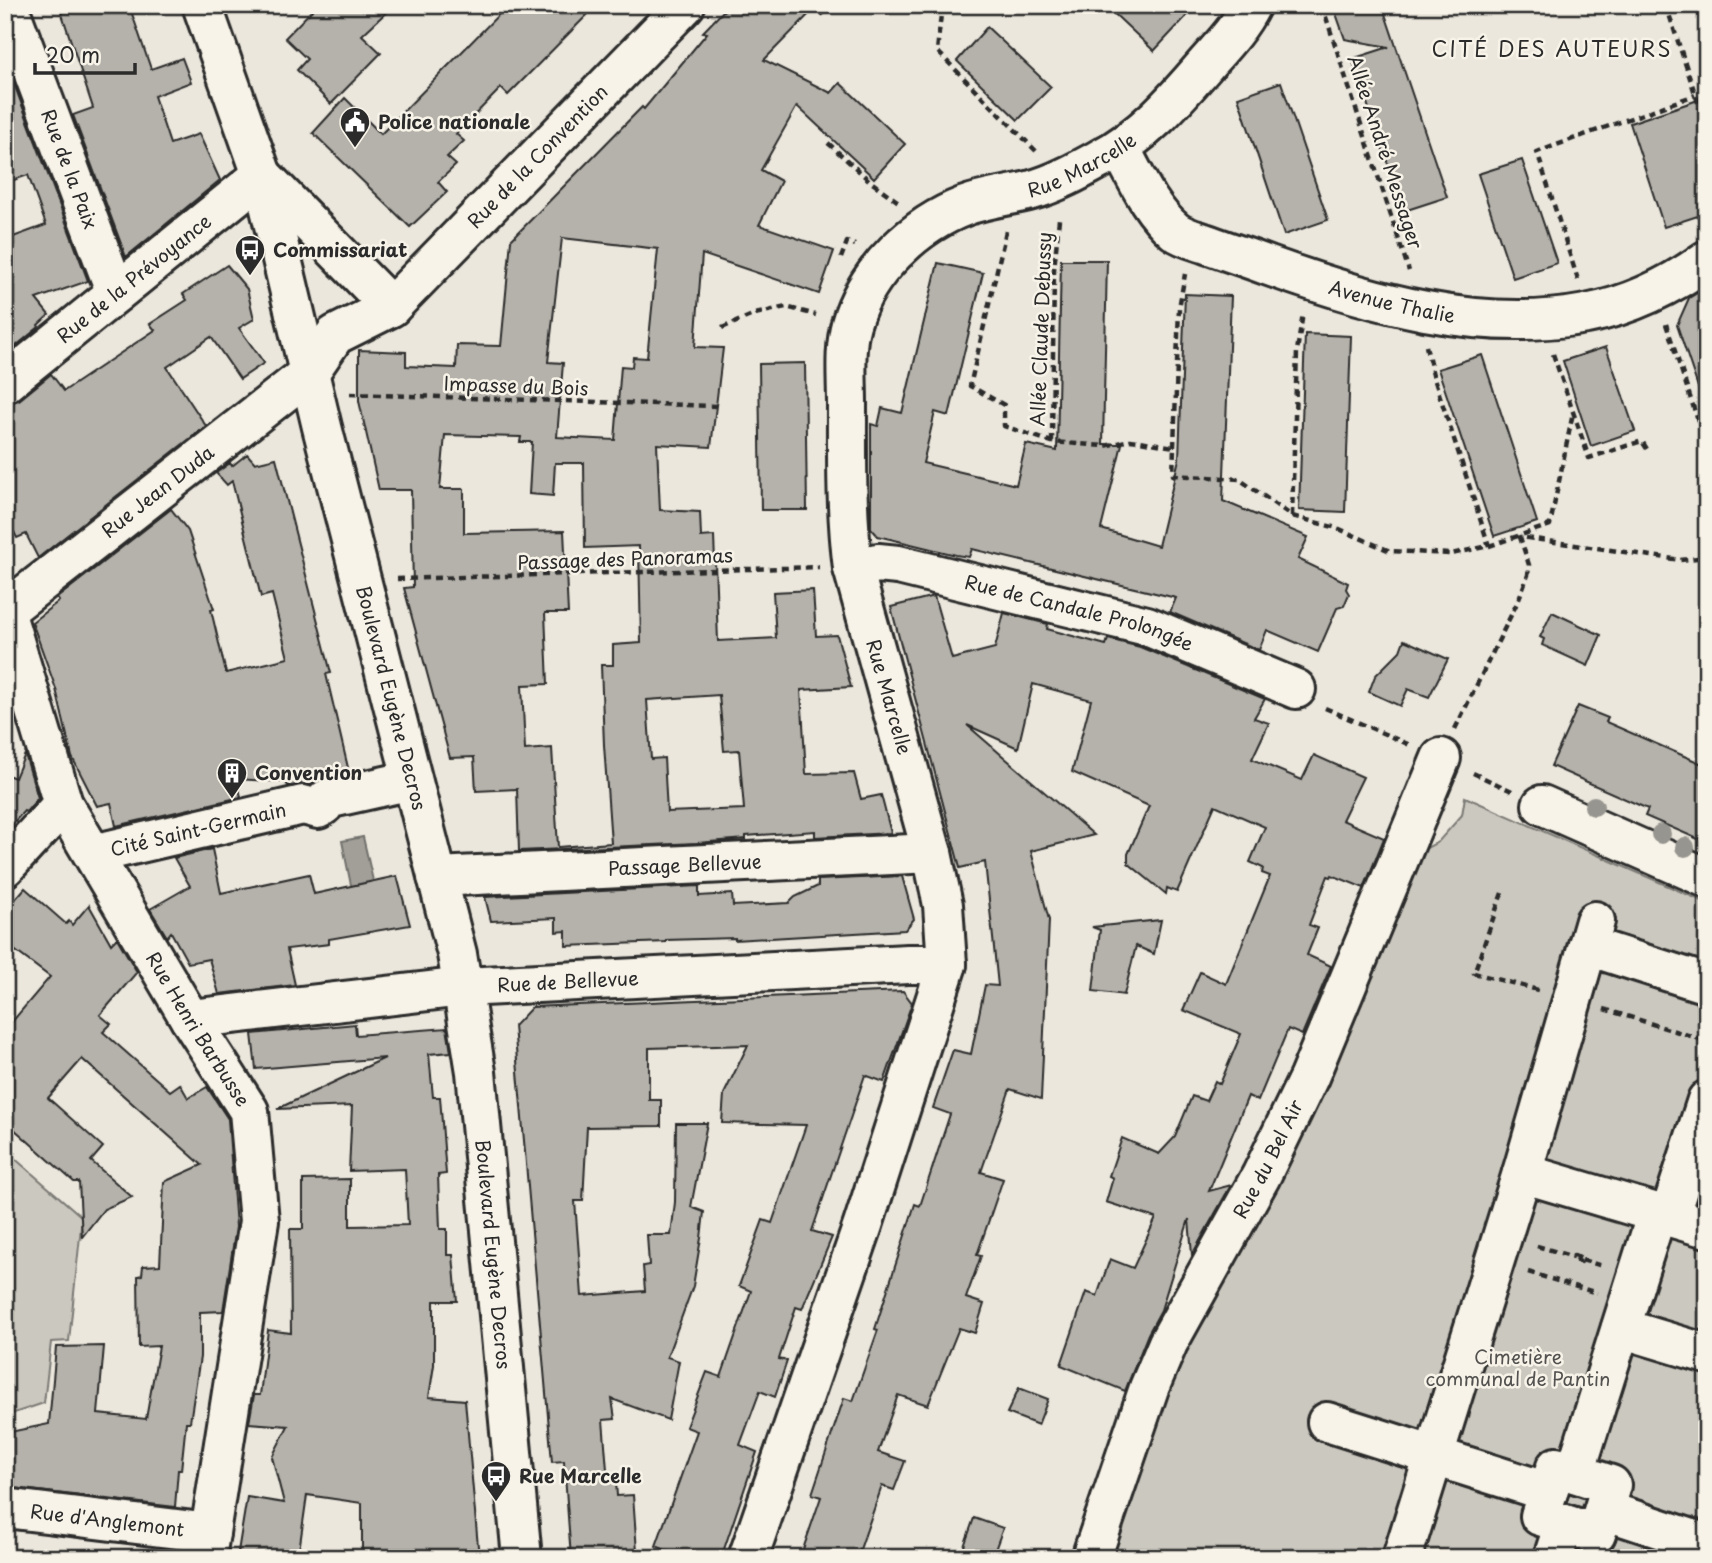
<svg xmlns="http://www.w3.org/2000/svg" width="1712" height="1563" font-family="'Playpen Sans',sans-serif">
	<rect width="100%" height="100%" fill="#ebe7dd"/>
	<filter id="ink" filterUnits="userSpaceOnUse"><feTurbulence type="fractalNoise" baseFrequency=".0143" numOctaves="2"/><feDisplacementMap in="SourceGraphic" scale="14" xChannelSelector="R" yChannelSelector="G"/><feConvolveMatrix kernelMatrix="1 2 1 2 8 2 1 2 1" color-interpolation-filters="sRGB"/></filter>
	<g filter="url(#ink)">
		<!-- green -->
		<g fill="#cbc8bf" stroke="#7b7a75" stroke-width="2">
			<path d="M1465,797L1707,903V1558H1099L1139,1434L1417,853L1438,842L1462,815Z"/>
			<path d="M5,1150L82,1217L69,1341L51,1342L44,1403L5,1416Z"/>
		</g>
		<!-- water -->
		<path fill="#a29f98" stroke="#72716c" stroke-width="2" d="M363,837L374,885L352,890L342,841Z"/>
		<!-- building -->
		<g fill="#b5b2ab" stroke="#2b2b2b" stroke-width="2" fill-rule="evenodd">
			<path d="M59,5H129L151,69L182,58L191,82L154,96L170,144L199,134L220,180L126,257L73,115L93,108Z"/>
			<path d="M317,5H394L362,35L381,53L331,104L297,70L307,59L285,38Z"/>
			<path d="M508,5H597L508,95L501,88L456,134L464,141L447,157L456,165L438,182L447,192L410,227L313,133L345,98L381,134Z"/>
			<path d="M729,5H818L764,60L831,93L840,83L905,144L874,178L797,106L761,170L781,181L759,225L834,251L819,294L702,254L695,347L723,348L711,447L657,444L660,510L700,512L701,537L714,536L718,641L776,638L773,592L813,590L816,636L837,635L851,687L801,690L806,774L854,773L861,799L881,795L891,833L815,837V831L746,836V839L697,843L519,851L517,789L476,791L474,757L450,758L404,588L413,587L411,490H379L359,401V350L406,352V366L456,368L457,345L501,346L511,240L642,107L644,109L707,33L703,32ZM562,238L658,249L647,358L633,357L632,367L621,366L615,440L557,437L563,363L548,362ZM445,435L521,437L520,442H532L529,494L553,496L555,463H584L585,548L639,546L641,643L613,645V665H601L604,745L611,843L558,847L552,748L525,750L522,685L548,684L545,613H568L564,531L464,533V489H440ZM719,695L724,751L739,750L744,809L667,812L664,758L651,759L647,700Z"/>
			<path d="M1105,5H1197L1154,51Z"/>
			<path d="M1333,5H1382L1447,197L1404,211L1352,59L1389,47L1345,39Z"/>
			<path d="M987,27L1051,87L1018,120L957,61Z"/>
			<path d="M5,60L88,281L36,299L49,315L38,325L39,327L5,355V240L46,225L28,175L5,183Z"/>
			<path d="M1281,82L1328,220L1284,235L1238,97Z"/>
			<path d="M1707,97V213L1664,227L1630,123Z"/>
			<path d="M1522,160L1557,263L1513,278L1478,174Z"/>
			<path d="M1061,260H1107L1103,444H1122L1101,529L1158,546L1179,459L1185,294L1231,296L1223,501L1308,537L1298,559L1348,583L1346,589L1349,594L1344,606L1337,608L1318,652L1267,630L1259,650L1170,612L1176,598L972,549L969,557L956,555L878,536L871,528V424L878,426L882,408L902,413L938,263L983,273L949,416L935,412L923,463L1016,485L1026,444L1057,451Z"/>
			<path d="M227,265L247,289L254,319L239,328L264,363L240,379L211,337L167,367L206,426L38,558L26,534L17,538L14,532L5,536V404L19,400L51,374L64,391L155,330L150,324L187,300L183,294Z"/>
			<path d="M1707,287V399H1702L1677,325L1689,298Z"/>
			<path d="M1305,334L1351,336L1345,512L1299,510Z"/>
			<path d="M1606,347L1635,431L1591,446L1563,361Z"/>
			<path d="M1482,355L1537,522L1494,536L1438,369Z"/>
			<path d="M805,363L807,510H761L759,364Z"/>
			<path d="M247,454L255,463L276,458L331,673L326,674L349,772L322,778L311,785L289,786L284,782L237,779L241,797L116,826L111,803L97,806L72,757L56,689L32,622L59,601L57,598L171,509L188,531L214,609L211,610L226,673L288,658L272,594L261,597L232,481L227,485L216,473L230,463L232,466Z"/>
			<path d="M934,596L952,659L995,648L1004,613L1048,624L1047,629L1106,645L1108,639L1140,647L1265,699L1254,718L1269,723L1252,759L1302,780L1314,755L1363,777L1342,820L1384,838L1364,888L1332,875L1331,877L1328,876L1309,925L1318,928L1307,955L1331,966L1302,1035L1288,1029L1258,1101L1248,1096L1209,1191L1231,1185L1192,1255L1189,1219L1161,1310L1148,1334L1125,1391L1061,1365L1086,1292L1097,1296L1110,1259L1133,1268L1156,1218L1106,1202L1113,1178L1109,1176L1122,1138L1159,1154L1175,1137L1192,1096L1206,1101L1215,1081L1220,1084L1241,1034L1183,1010L1200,972L1226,984L1270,876L1262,873L1263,868L1250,862L1265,827L1215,805L1177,892L1167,888L1166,894L1128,863V854L1149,806L1072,772L1091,700L1033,684L1018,748L967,725L1094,835L1031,851L1049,920L1041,1099L1010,1089L981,1172L1003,1179L977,1255L981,1256L966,1298L984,1304L975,1333L959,1328L928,1405L898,1395L878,1452L905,1461L894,1490L882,1486L857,1558H800L821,1497L812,1494L844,1398L853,1401L878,1330L875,1329L915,1204L920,1206L950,1114L933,1108L953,1050L971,1054L985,985L998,986L985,862L960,868L891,607Z"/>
			<path d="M1552,612L1601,635L1588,666L1542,645L1544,639L1540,637Z"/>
			<path d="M1404,640L1448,659L1429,697L1408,689L1400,706L1369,692L1375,676L1400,651Z"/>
			<path d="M1578,706L1608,718L1606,722L1707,766V843L1645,816L1648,809L1551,766Z"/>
			<path d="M25,754L38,798L26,812L24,811L5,832V774L15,778Z"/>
			<path d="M212,849L221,893L309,874L314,894L397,876L410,925L329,939V944L287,949L295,985L219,994L209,959L188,963L171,932L167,937L150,909L190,886L174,858Z"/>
			<path d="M902,876L914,919L905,930L735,940V938L666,940V942L566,946V931L556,932V918L491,921L485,897L699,886V896L732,894L733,906L789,903L795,897L818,886V880Z"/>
			<path d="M25,888L66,924L69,921L72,925L89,905L111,944L117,938L137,972L100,1015L111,1024L103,1032L170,1091L180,1084L188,1098L207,1087L228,1119L236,1227L223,1311L200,1312V1357L190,1422H186L181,1470H178L175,1507L5,1487V1433L49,1424L56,1347L104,1346L98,1414L146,1419L159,1346L139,1347L138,1276L142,1275L143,1266L160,1265L164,1182L202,1165L82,1059L48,1098L103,1147L91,1161L132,1197L104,1209L82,1237L79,1182H74L5,1121V1030L50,977L5,943V911Z"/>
			<path d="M1161,920L1154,954L1136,946L1124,995L1093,991L1100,930L1092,927Z"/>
			<path d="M903,991L912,1003L884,1082L865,1075L812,1231L832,1237L802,1309L796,1307L779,1359L787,1361L775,1397L760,1391L740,1445L757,1452L721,1558H684L656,1546L697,1431L686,1427L707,1372L721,1377L751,1291L739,1286L763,1220L772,1223L806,1125L722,1123L724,1094L748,1045L649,1048V1100H661V1126L587,1127L583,1201H575L582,1296L645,1291L643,1266L649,1265L647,1235H671L675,1202L676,1123H707L691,1207L704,1212L701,1238L693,1286L667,1357L679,1361L668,1420L612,1399L615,1419L603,1420L608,1482H616L617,1496L633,1495L637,1552H622L623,1555L598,1558H571L564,1461L552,1462L514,1026L532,1007Z"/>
			<path d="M355,1024L356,1035L447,1028L451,1052L429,1054L433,1097H440L446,1174L438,1175L440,1229H447V1255H453L457,1301H434V1365L429,1397L465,1400L479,1558H362V1503L307,1495L298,1558H237L247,1497L284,1503L272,1457L288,1426L249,1423L254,1395H260L268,1330L291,1333L290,1229H303V1180L350,1179V1226L408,1225L405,1169L349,1171L352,1106L277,1109L385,1058L256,1069L252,1034Z"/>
			<path d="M1019,1388L1048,1399L1038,1425L1007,1413Z"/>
			<path d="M974,1518L1003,1528L992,1558H960Z"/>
		</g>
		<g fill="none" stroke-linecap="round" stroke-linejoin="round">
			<!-- minor casing -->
			<g stroke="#2b2b2b" stroke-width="44">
				<g id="minor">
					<path id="s1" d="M8,5L116,293"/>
					<path id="s2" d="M202,5L262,175L322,427L457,954L476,1072L522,1558"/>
					<path id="s3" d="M1120,148C1136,177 1149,209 1175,231C1183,237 1195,240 1204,243C1226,251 1248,258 1269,266C1369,302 1481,334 1586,314C1629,306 1672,285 1707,260"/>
					<path id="s4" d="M5,383L262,175L391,307"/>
					<path id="s5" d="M853,568L878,563L898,565L1147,626L1296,689"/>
					<path id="s6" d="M5,611L63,804L190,1019L249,1111L259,1221L206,1558"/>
					<path id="s7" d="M5,611L309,373L335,335L391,307L685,5"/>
					<path d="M1542,805L1707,878"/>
					<path id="s8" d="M93,854L303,805L318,809L324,805L327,799L412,780"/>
					<path d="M5,867L63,804"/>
					<path id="s9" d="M437,877L932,853"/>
					<path d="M1588,946L1707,984"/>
					<path id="s10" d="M190,1019L463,987L908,964H947"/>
					<path d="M1522,1173L1707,1228"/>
					<path d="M1669,1217L1707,1100"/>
					<path d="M1621,1328L1707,1354"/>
					<path d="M1327,1422L1548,1492"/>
					<path d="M1556,1467L1611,1485L1596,1534L1540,1516Z"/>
					<path d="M1575,1473L1657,1213"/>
					<path id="s11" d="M5,1508L210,1533"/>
					<path d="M1604,1510L1707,1544"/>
					<path id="s12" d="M748,1558L863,1225L947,964L943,905L932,853L853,568C846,513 847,459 847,404C847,378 844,349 851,324C866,271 915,225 965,206C987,198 1010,196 1032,190C1055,184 1080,170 1100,159C1144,136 1174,101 1206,64C1222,46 1240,27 1251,5"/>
					<path id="s13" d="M1091,1558L1149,1388L1168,1343L1261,1176L1309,1077L1441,758"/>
					<path d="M1402,1558L1522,1173L1595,921"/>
					<path d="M1553,1558L1564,1524"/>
				</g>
			</g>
			<!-- path -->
			<g stroke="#2b2b2b" stroke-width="4.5" stroke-dasharray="7 5" stroke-linecap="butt">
				<path d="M942,5L937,51L1037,152"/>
				<path d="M1322,5L1409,271"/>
				<path d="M1666,5L1707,130"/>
				<path d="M821,15L831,5"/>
				<path d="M828,143L871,182L900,203"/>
				<path d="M1006,231L970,386L1004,405V426L1052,442L1105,446L1130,440L1140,441L1174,447L1173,475L1239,479L1292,516L1337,528L1390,551L1451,554L1489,546L1550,525L1573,413"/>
				<path d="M841,258L847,242L855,245"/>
				<path d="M1578,280L1537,152L1695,95"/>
				<path d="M1666,324L1704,439"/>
				<path d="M722,328L755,314L786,307L816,315"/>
				<path d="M1426,346L1433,375L1489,546"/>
				<path d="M1553,354L1589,458L1642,441L1647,449"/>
				<path d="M350,394L716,406"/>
				<path d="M1052,442L1054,270L1059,219"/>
				<path d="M1174,447L1179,308L1185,274"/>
				<path d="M1292,516L1297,351L1303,313"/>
				<path d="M397,579L819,567"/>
				<path d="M1325,708L1410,745"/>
				<path d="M1455,729L1518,601L1528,575L1529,565L1520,537L1680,560L1707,557"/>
				<path d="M1473,773L1512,791"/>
				<path d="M1502,893L1474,973L1538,990"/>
				<path d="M1604,1009L1707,1041"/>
				<path d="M1537,1246L1574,1257"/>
				<path d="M1574,1255L1582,1258L1581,1262L1573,1259Z"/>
				<path d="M1582,1260L1602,1266"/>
				<path d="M1528,1272L1597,1293"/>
			</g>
			<!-- minor -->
			<use href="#minor" stroke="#f7f3e8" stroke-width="38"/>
		</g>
		<!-- trees -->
		<g fill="#97958f">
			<circle cx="1594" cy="806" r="10"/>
			<circle cx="1661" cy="834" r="10"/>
			<circle cx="1685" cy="847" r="10"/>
		</g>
	</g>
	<!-- icons -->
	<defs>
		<g id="civic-pin" transform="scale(1.575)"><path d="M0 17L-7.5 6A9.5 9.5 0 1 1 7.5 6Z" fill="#2b2b2b" stroke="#f7f3e8"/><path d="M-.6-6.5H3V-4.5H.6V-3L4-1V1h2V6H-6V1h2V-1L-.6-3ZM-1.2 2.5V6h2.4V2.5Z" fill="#fff"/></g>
		<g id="bus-pin" transform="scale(1.575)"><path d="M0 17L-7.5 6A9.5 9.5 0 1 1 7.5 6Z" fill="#2b2b2b" stroke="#f7f3e8"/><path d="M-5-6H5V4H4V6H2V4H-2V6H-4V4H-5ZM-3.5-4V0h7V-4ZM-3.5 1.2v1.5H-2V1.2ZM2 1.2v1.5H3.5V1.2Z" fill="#fff"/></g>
		<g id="building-pin" transform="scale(1.575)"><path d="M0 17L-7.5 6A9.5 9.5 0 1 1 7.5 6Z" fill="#2b2b2b" stroke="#f7f3e8"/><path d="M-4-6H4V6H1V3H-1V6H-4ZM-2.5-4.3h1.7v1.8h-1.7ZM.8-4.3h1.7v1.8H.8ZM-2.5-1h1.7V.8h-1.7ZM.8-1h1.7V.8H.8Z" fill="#fff"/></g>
	</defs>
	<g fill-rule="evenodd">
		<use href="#civic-pin" x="355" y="122"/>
		<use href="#bus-pin" x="250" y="250"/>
		<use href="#building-pin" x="232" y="773"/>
		<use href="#bus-pin" x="496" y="1476"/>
	</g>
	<g text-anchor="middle" stroke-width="5" stroke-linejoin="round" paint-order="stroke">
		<!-- poi labels -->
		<g font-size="19" font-weight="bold" fill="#2b2b2b" stroke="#f7f3e8" text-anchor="start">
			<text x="378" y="129">Police nationale</text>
			<text x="273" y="257">Commissariat</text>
			<text x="255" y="780">Convention</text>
			<text x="519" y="1483">Rue Marcelle</text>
		</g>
		<!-- street labels -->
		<g font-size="19" fill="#2b2b2b" stroke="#f7f3e8">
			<text transform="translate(1385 152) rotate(72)" y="7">Allée André Messager</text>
			<text dy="7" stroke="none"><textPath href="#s7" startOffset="705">Rue de la Convention</textPath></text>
			<text dy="7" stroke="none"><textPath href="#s12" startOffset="1573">Rue Marcelle</textPath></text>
			<text dy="7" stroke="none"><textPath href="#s1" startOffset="175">Rue de la Paix</textPath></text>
			<text dy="7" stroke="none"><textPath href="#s4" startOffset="166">Rue de la Prévoyance</textPath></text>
			<text dy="7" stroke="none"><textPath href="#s3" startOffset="329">Avenue Thalie</textPath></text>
			<text transform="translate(1041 329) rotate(-88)" y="7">Allée Claude Debussy</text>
			<text transform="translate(516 386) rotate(2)" y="7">Impasse du Bois</text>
			<text dy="7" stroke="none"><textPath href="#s7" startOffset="194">Rue Jean Duda</textPath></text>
			<text transform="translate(625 559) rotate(-2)" y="7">Passage des Panoramas</text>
			<text dy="7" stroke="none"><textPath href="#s5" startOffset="233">Rue de Candale Prolongée</textPath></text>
			<text transform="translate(889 697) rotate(74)" y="7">Rue Marcelle</text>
			<text dy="7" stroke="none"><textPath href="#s2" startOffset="719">Boulevard Eugène Decros</textPath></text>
			<text dy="7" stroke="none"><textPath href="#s8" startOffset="108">Cité Saint-Germain</textPath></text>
			<text dy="7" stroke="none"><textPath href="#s9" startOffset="248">Passage Bellevue</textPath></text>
			<text dy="7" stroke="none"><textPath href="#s10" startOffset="380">Rue de Bellevue</textPath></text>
			<text dy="7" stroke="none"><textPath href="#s6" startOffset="464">Rue Henri Barbusse</textPath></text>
			<text dy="7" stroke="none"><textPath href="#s13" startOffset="438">Rue du Bel Air</textPath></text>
			<text dy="7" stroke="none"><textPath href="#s2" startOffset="1286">Boulevard Eugène Decros</textPath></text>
			<text dy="7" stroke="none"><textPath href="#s11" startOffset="103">Rue d'Anglemont</textPath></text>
		</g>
		<!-- park labels -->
		<g font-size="19" fill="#535250" stroke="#f7f3e8">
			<text x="1518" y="1364">Cimetière<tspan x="1518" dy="22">communal de Pantin</tspan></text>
		</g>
		<!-- neighbourhood labels -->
		<g font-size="21" letter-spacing="2" fill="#2b2b2b" stroke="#f7f3e8">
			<text x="1552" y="57">CITÉ DES AUTEURS</text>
		</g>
	</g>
	<!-- margin -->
	<rect width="1712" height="1563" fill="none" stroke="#f7f3e8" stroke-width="28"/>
	<rect x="14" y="14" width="1684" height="1535" fill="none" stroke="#2b2b2b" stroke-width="2.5" filter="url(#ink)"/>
	<!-- scale -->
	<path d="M35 63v10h100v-10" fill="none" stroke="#2b2b2b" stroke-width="3.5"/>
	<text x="46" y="63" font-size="21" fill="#2b2b2b" stroke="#f7f3e8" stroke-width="5" paint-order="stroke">20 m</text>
</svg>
